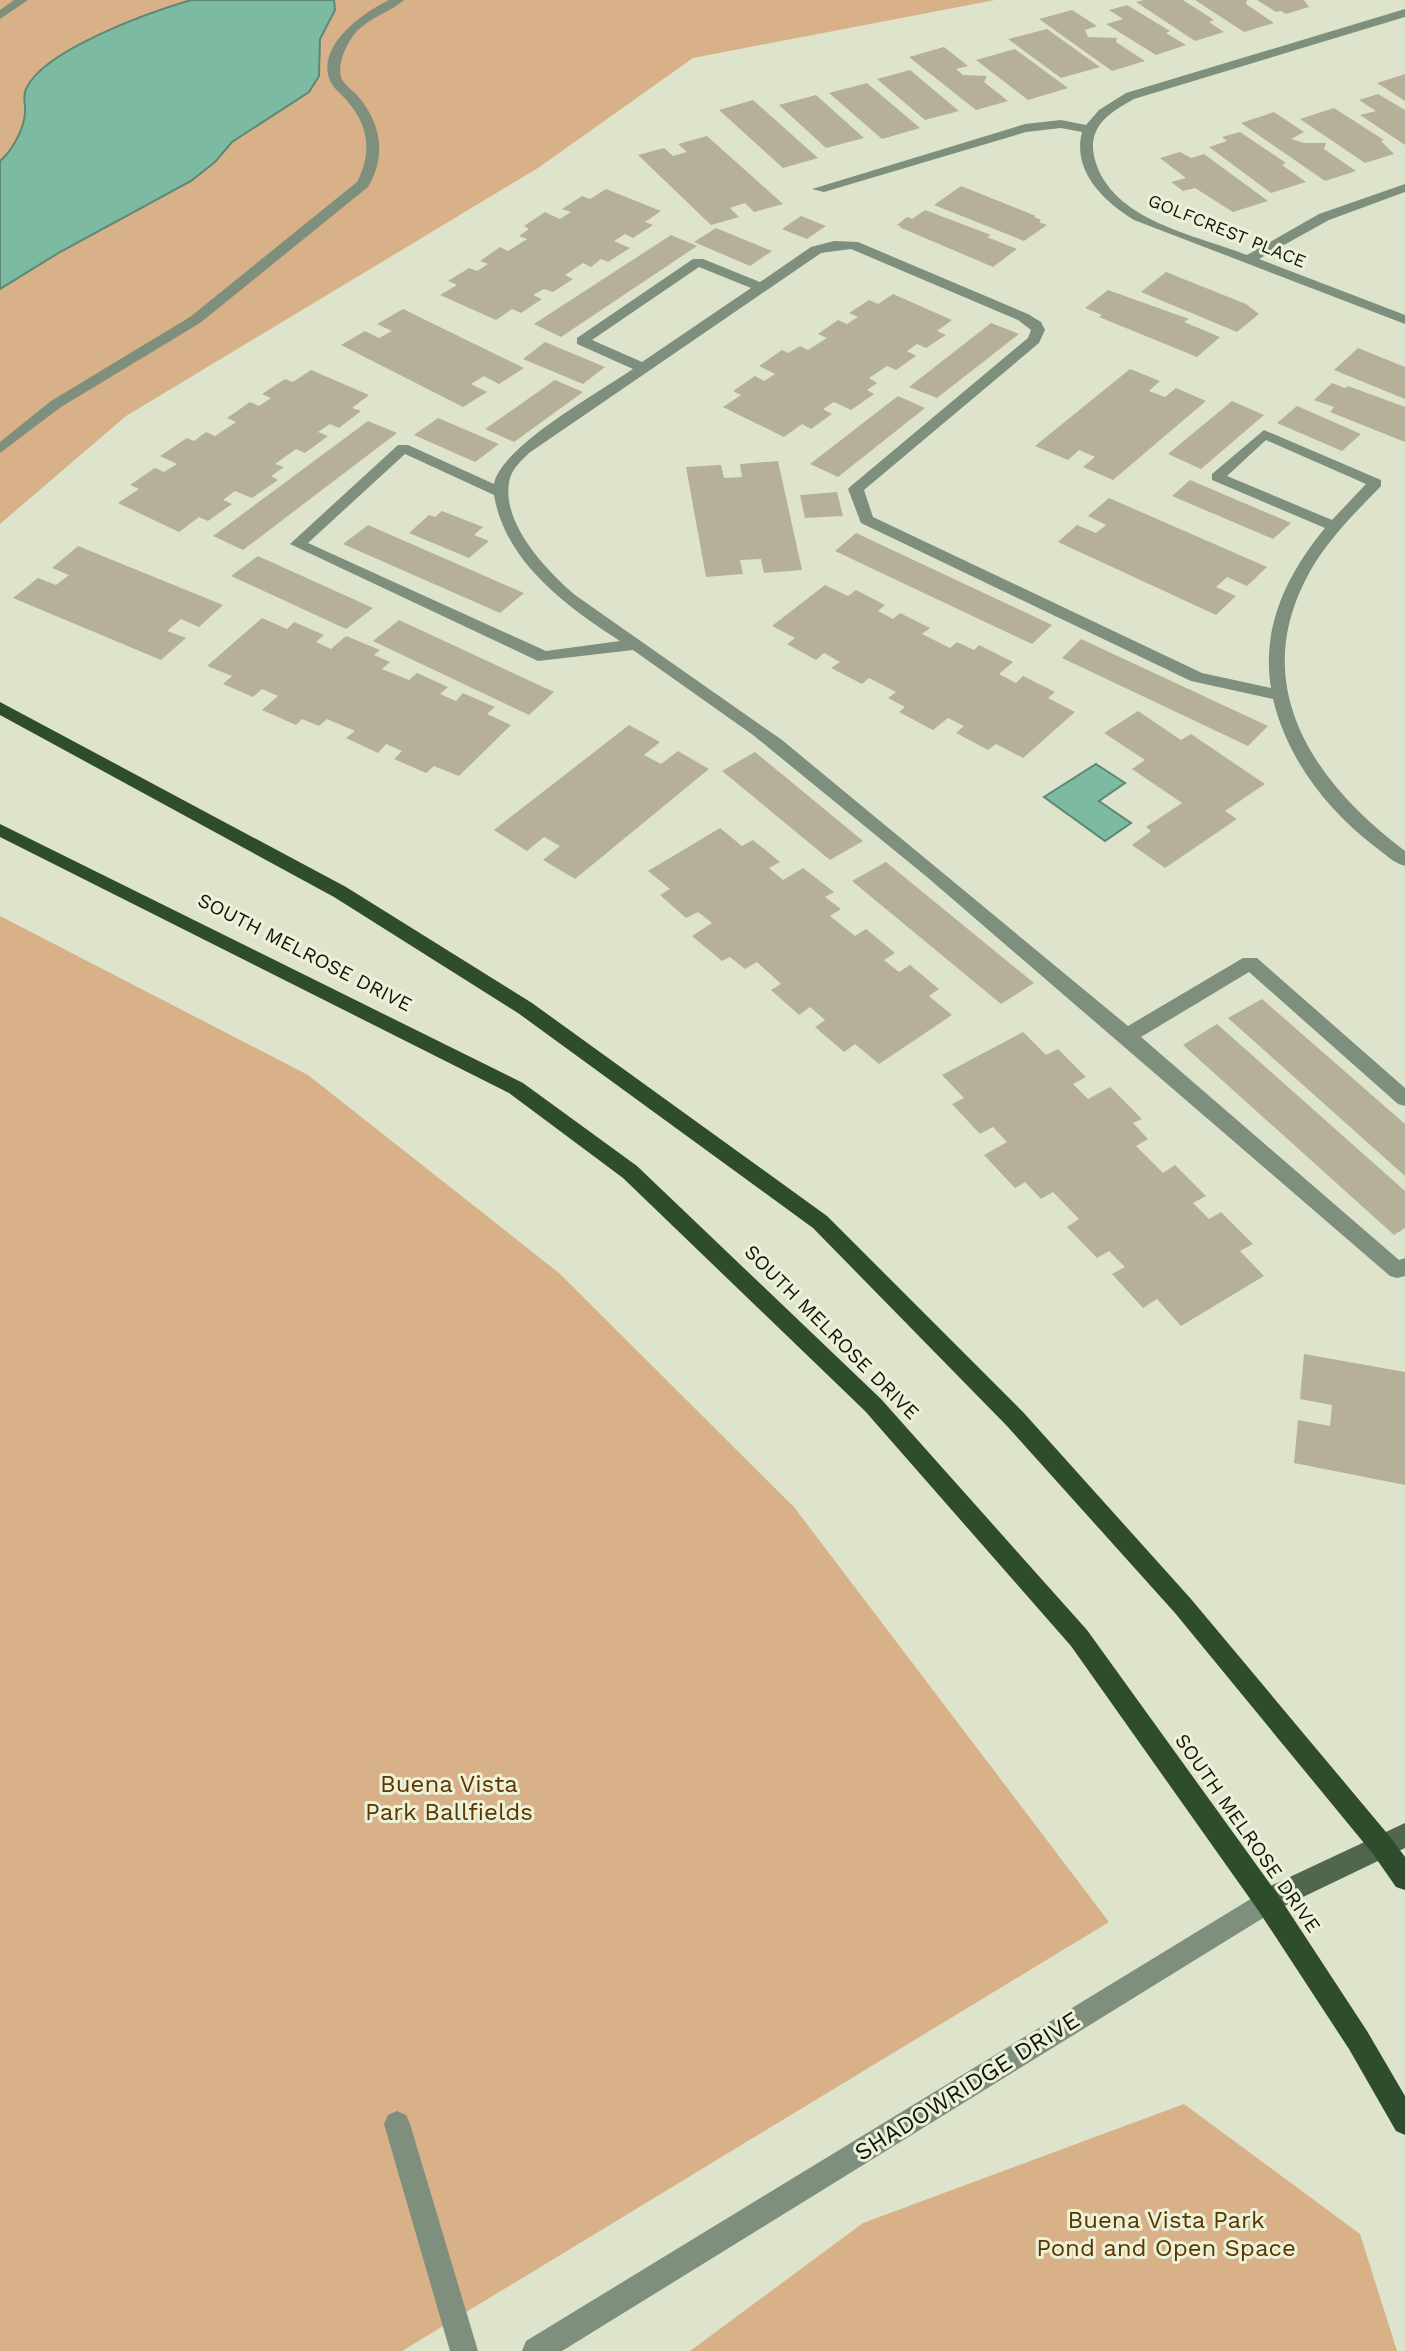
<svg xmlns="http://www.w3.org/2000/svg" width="1405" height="2351" font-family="'Work Sans',sans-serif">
	<rect width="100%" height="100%" fill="#dee4cb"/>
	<!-- green -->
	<g fill="#d8b188">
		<path d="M0,0H995L693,58L538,168L126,416L0,524Z"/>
		<path d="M0,916L308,1075L559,1273L794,1507L1109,1922L402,2351H0Z"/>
		<path d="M1184,2104L1360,2234L1397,2351H690L863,2223Z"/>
	</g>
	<!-- water -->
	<g fill="#7dbaa2" stroke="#5d8875" stroke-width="2">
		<path d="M191,0H334L335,10L320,39L319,76L309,92L232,142L215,162L191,181L60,252L0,289V161C12,151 24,129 25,113C26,104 22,98 26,89C43,50 150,12 191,0Z"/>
		<path d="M1096,764L1125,783L1099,801L1131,823L1105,841L1044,797Z"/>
	</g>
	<!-- building -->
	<g fill="#b7b098">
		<path d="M1144,0H1183L1214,20L1209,22L1224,32L1195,41L1136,2Z"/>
		<path d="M1195,0H1247L1246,4L1274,23L1244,32Z"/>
		<path d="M1257,0H1304L1309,7L1286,14L1281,11L1276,12Z"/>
		<path d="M1127,5L1170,31L1166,33L1186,45L1156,55L1106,24L1123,19L1109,10Z"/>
		<path d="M1072,10L1097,26L1085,30L1088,37L1117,38L1116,42L1145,61L1112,71L1039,19Z"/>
		<path d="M1047,29L1100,67L1061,78L1008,39Z"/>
		<path d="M944,47L968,66L956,69L963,75L987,76L984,82L1008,101L976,110L909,57Z"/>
		<path d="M1015,49L1068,88L1028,100L976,60Z"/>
		<path d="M910,70L959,111L925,120L877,79Z"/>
		<path d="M1405,74V101L1377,83Z"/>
		<path d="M867,83L920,128L882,139L829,93Z"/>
		<path d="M1378,94L1405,110V145L1360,115L1376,111L1359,100Z"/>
		<path d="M816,95L864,138L826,148L779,105Z"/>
		<path d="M753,100L818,158L783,168L719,110Z"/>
		<path d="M1334,108L1384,140L1381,141L1394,154L1365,163L1300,119Z"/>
		<path d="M1274,112L1304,132L1291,139L1304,143H1326L1324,149L1356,171L1325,181L1241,123Z"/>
		<path d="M1240,132L1286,163L1282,165L1306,182L1271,193L1209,147L1227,141L1222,137Z"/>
		<path d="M707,136L783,204L754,212L745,203L730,208L739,217L711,225L638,155L664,148L673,156L687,152L678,144Z"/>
		<path d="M1180,152L1191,158L1204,154L1268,201L1233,212L1195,188L1183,191L1171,182L1186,178L1160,158Z"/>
		<path d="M961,186L1036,216L1034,217L1041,220L1039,222L1047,225L1024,241L934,205Z"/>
		<path d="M606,189L661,211L645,222L653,225L633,238L625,234L614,241L630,248L608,262L601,259L591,267L583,263L565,275L573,279L553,292L544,289L533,295L542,299L521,313L512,309L496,320L440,295L457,285L448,281L469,268L477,271L488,264L480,261L500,247L508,251L527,239L519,236L529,229L524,226L545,212L560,219L571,212L562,209L582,196L590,199Z"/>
		<path d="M925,210L991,235L987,237L1017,249L993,267L899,227L901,226L897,225L907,217L912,219Z"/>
		<path d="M801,216L826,226L807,239L782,229Z"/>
		<path d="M716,228L772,251L750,266L694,242Z"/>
		<path d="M671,235L697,246L561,337L534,324Z"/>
		<path d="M1166,272L1246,304L1259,314L1237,332L1141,292Z"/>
		<path d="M1108,290L1189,319L1184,322L1220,337L1197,357L1099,317L1102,315L1085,308Z"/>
		<path d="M893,294L952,320L937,331L946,335L926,348L917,344L907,351L916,356L896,370L887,366L869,378L877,383L867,390L874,394L851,410L834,402L823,409L832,414L811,429L802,424L784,437L723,407L741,395L733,391L755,376L764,381L775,374L759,366L782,350L788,353L800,346L808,350L827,338L818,334L838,320L847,324L858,317L849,313L869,300L878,304Z"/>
		<path d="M403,309L524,368L499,384L484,376L471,384L487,392L463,407L341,345L365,331L379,338L392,331L377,324Z"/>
		<path d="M991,323L1019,334L937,398L909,387Z"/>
		<path d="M545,342L605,367L583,384L523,359Z"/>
		<path d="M1358,348L1405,367V399L1334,370Z"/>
		<path d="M1130,369L1160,381L1149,391L1165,397L1176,388L1206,401L1113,480L1083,467L1095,457L1079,450L1068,460L1035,446Z"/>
		<path d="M311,370L369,395L352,408L361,411L339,428L330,424L318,432L328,436L305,453L296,449L275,464L284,467L271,476L278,480L252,498L235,491L223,500L232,504L208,521L199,517L179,532L118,503L139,489L130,485L155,468L164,472L177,464L160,456L187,438L194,441L206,432L215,436L236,422L227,418L250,402L259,406L271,398L262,394L285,379L293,382Z"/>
		<path d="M555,380L583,392L514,442L485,429Z"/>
		<path d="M1332,383L1345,388L1348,386L1405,407V442L1330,412L1334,407L1314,400Z"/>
		<path d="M898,396L925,408L838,477L810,464Z"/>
		<path d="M1232,401L1264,415L1201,469L1168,454Z"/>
		<path d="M1297,406L1361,434L1342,451L1277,423Z"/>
		<path d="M438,418L499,444L475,462L414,435Z"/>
		<path d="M368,421L397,433L243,550L213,536Z"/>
		<path d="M778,461L802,570L764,573L761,559L740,560L743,574L706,577L686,467L721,465L724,478L742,477L740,464Z"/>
		<path d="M1190,480L1291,523L1273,539L1172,496Z"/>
		<path d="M837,492L843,516L805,518L800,495Z"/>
		<path d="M1109,498L1267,567L1247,586L1227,577L1216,587L1236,596L1216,615L1058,542L1077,525L1096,533L1106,525L1088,516Z"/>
		<path d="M442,511L483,527L474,535L489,541L469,558L409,533L429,515L435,517Z"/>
		<path d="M368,525L524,593L500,613L343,544Z"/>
		<path d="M856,533L1052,625L1032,644L835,551Z"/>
		<path d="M78,546L223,605L199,627L181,619L167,631L186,638L161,660L13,598L38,578L56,585L69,575L52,568Z"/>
		<path d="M258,556L373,608L346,629L231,576Z"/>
		<path d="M825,585L848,596L856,590L885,605L878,611L893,619L900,613L930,628L922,634L950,648L957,642L974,650L979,645L1013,662L999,674L1016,683L1023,676L1055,692L1048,698L1075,712L1023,758L996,744L988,750L956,733L964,726L948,718L933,730L899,712L905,707L888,698L896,692L869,678L862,684L831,668L840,662L824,653L816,660L787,644L795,638L772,626Z"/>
		<path d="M262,618L287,629L294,622L324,635L316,642L331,649L346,636L380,650L374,655L390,662L382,669L409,680L417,673L448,687L440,694L456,701L463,693L495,707L487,714L511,725L459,776L434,766L426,773L394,759L402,751L386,744L378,753L346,738L355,731L327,719L319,726L302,719L296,725L262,710L278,696L262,689L253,697L223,684L232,676L207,666Z"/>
		<path d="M399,620L554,692L529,715L373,641Z"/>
		<path d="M1081,639L1268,726L1248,746L1062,658Z"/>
		<path d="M1138,711L1181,740L1191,734L1265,784L1225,811L1237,819L1165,868L1132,845L1151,831L1146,827L1182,803L1132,769L1145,760L1104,733Z"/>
		<path d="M629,725L660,742L644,755L661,764L678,751L709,769L575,879L543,860L560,846L544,837L527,851L494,830Z"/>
		<path d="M755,752L863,841L830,860L722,771Z"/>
		<path d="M720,828L742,846L753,840L780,862L769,868L783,880L803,868L834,892L825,897L841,909L830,916L855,936L866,929L895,953L884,960L899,972L910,965L939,989L929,996L952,1015L879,1064L855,1044L844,1052L815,1027L825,1020L810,1007L799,1015L771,990L781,984L757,962L745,969L730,957L722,961L692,936L712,923L698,912L686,918L660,895L670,889L648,871Z"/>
		<path d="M886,862L1034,983L1001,1004L852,881Z"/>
		<path d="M1262,999L1405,1124V1176L1228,1018Z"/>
		<path d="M1217,1024L1405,1191V1228L1394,1235L1183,1045Z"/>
		<path d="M1023,1032L1046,1055L1058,1049L1086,1077L1073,1084L1088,1099L1110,1087L1142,1119L1133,1123L1148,1139L1136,1146L1163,1173L1175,1165L1206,1196L1193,1203L1209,1219L1221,1212L1253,1244L1240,1251L1264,1276L1181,1326L1157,1299L1143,1308L1112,1274L1125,1267L1109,1251L1097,1258L1067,1227L1079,1219L1053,1192L1041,1199L1025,1182L1015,1188L984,1155L1007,1142L993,1127L980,1134L952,1104L964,1098L942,1075Z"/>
		<path d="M1304,1354L1405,1372V1485L1294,1463L1298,1420L1330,1426L1332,1405L1300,1399Z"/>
	</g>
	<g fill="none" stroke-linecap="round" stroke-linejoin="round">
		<!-- service -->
		<g fill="#7e8f7d" fill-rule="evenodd">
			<path d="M14,0H28L0,19V10Z"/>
			<path d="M389,0H404C390,12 371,17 357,31C348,41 337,62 341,77C343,84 352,90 357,95C381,123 387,155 368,187L200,323L61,407L0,453V442L51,401L190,317L357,182C372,154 369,126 348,102C342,94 332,88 329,78C318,44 364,12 389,0Z"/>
			<path d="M834,241L858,242L1028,314L1041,322L1045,330L1039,343L864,490L873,517L1202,673L1271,688C1261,627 1287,574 1325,528L1212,480V474L1264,430L1381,480V486C1353,515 1323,544 1305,581C1249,691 1318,786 1405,851V866C1393,863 1384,853 1374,846C1326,809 1287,758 1273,699L1191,681L861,523L848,489L851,486L1028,338L1031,330L1018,320L851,249L821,253L529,453C522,460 513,468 510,478C499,521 545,569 575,595L782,740L1128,1026L1243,958H1257L1405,1088V1106L1398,1104L1249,972L1141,1037L1399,1260L1405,1258V1276L1397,1278L1390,1276L927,877L753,735L633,650L538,661L290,544L398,445H408L494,484C500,447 601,391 633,369L577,344V338L693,259H703L760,282L811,247ZM699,267L751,288L642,362L592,340ZM1266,440L1366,484L1332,520L1227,476ZM405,454L494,495C505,562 567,607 620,641L546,651L308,543Z"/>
			<path d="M397,2111L406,2115L410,2124L478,2351H450L384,2124L388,2115Z"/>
		</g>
		<!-- minor -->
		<path fill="#7e8f7d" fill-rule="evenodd" d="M1405,9V17L1134,99C1109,113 1086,127 1095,160C1112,221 1196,235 1247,255L1319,214L1405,184V192L1329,220L1259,259L1405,315V324L1134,220C1103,201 1072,171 1082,132L1061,128L1026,132L824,192L812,189L1025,124L1061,120L1086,125L1099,110L1126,93Z"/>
		<!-- tertiary -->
		<path fill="#7e8f7d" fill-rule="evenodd" d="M1267,1889L1276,1892L1280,1901L1276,1910L562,2351H522L526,2341Z"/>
		<!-- secondary -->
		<path fill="#50674e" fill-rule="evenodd" d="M1405,1823V1848L1276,1910L1267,1913L1258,1910L1254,1901L1258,1892Z"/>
		<!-- primary -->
		<g fill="#2f4c2d" fill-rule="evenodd">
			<path d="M0,702L346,887L532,1003L827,1216L1023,1412L1191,1599L1391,1838L1405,1857V1890L1396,1887L1373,1854L1175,1613L1007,1426L813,1228L518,1013L334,897L0,715Z"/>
			<path d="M0,824L523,1083L637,1166L881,1399L1087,1630L1276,1892L1367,2031L1405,2096V2135L1396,2131L1349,2049L1258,1910L1071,1646L865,1411L623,1178L509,1093L0,837Z"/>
		</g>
	</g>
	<g text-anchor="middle" stroke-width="6" stroke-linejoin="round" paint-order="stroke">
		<!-- far-street labels -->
		<g font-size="18" fill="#12140b" stroke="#ecf2d8">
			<text transform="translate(1227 231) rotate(22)" y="6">GOLFCREST PLACE</text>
		</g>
		<!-- street labels -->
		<g font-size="20" fill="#12140b" stroke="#ecf2d8">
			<text transform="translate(305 952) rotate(27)" y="7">SOUTH MELROSE DRIVE</text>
			<text transform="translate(832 1332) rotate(45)" y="7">SOUTH MELROSE DRIVE</text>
			<text transform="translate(1248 1833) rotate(55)" y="7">SOUTH MELROSE DRIVE</text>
		</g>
		<!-- near-park labels -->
		<g font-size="24" fill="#5c3600" stroke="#ecf2d8">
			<text x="449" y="1792">Buena Vista<tspan x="449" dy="28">Park Ballfields</tspan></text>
			<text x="1166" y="2228">Buena Vista Park<tspan x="1166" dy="28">Pond and Open Space</tspan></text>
		</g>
		<!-- near-street labels -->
		<g font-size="24" fill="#12140b" stroke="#ecf2d8">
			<text transform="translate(967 2086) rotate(-32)" y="8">SHADOWRIDGE DRIVE</text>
		</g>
	</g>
</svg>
